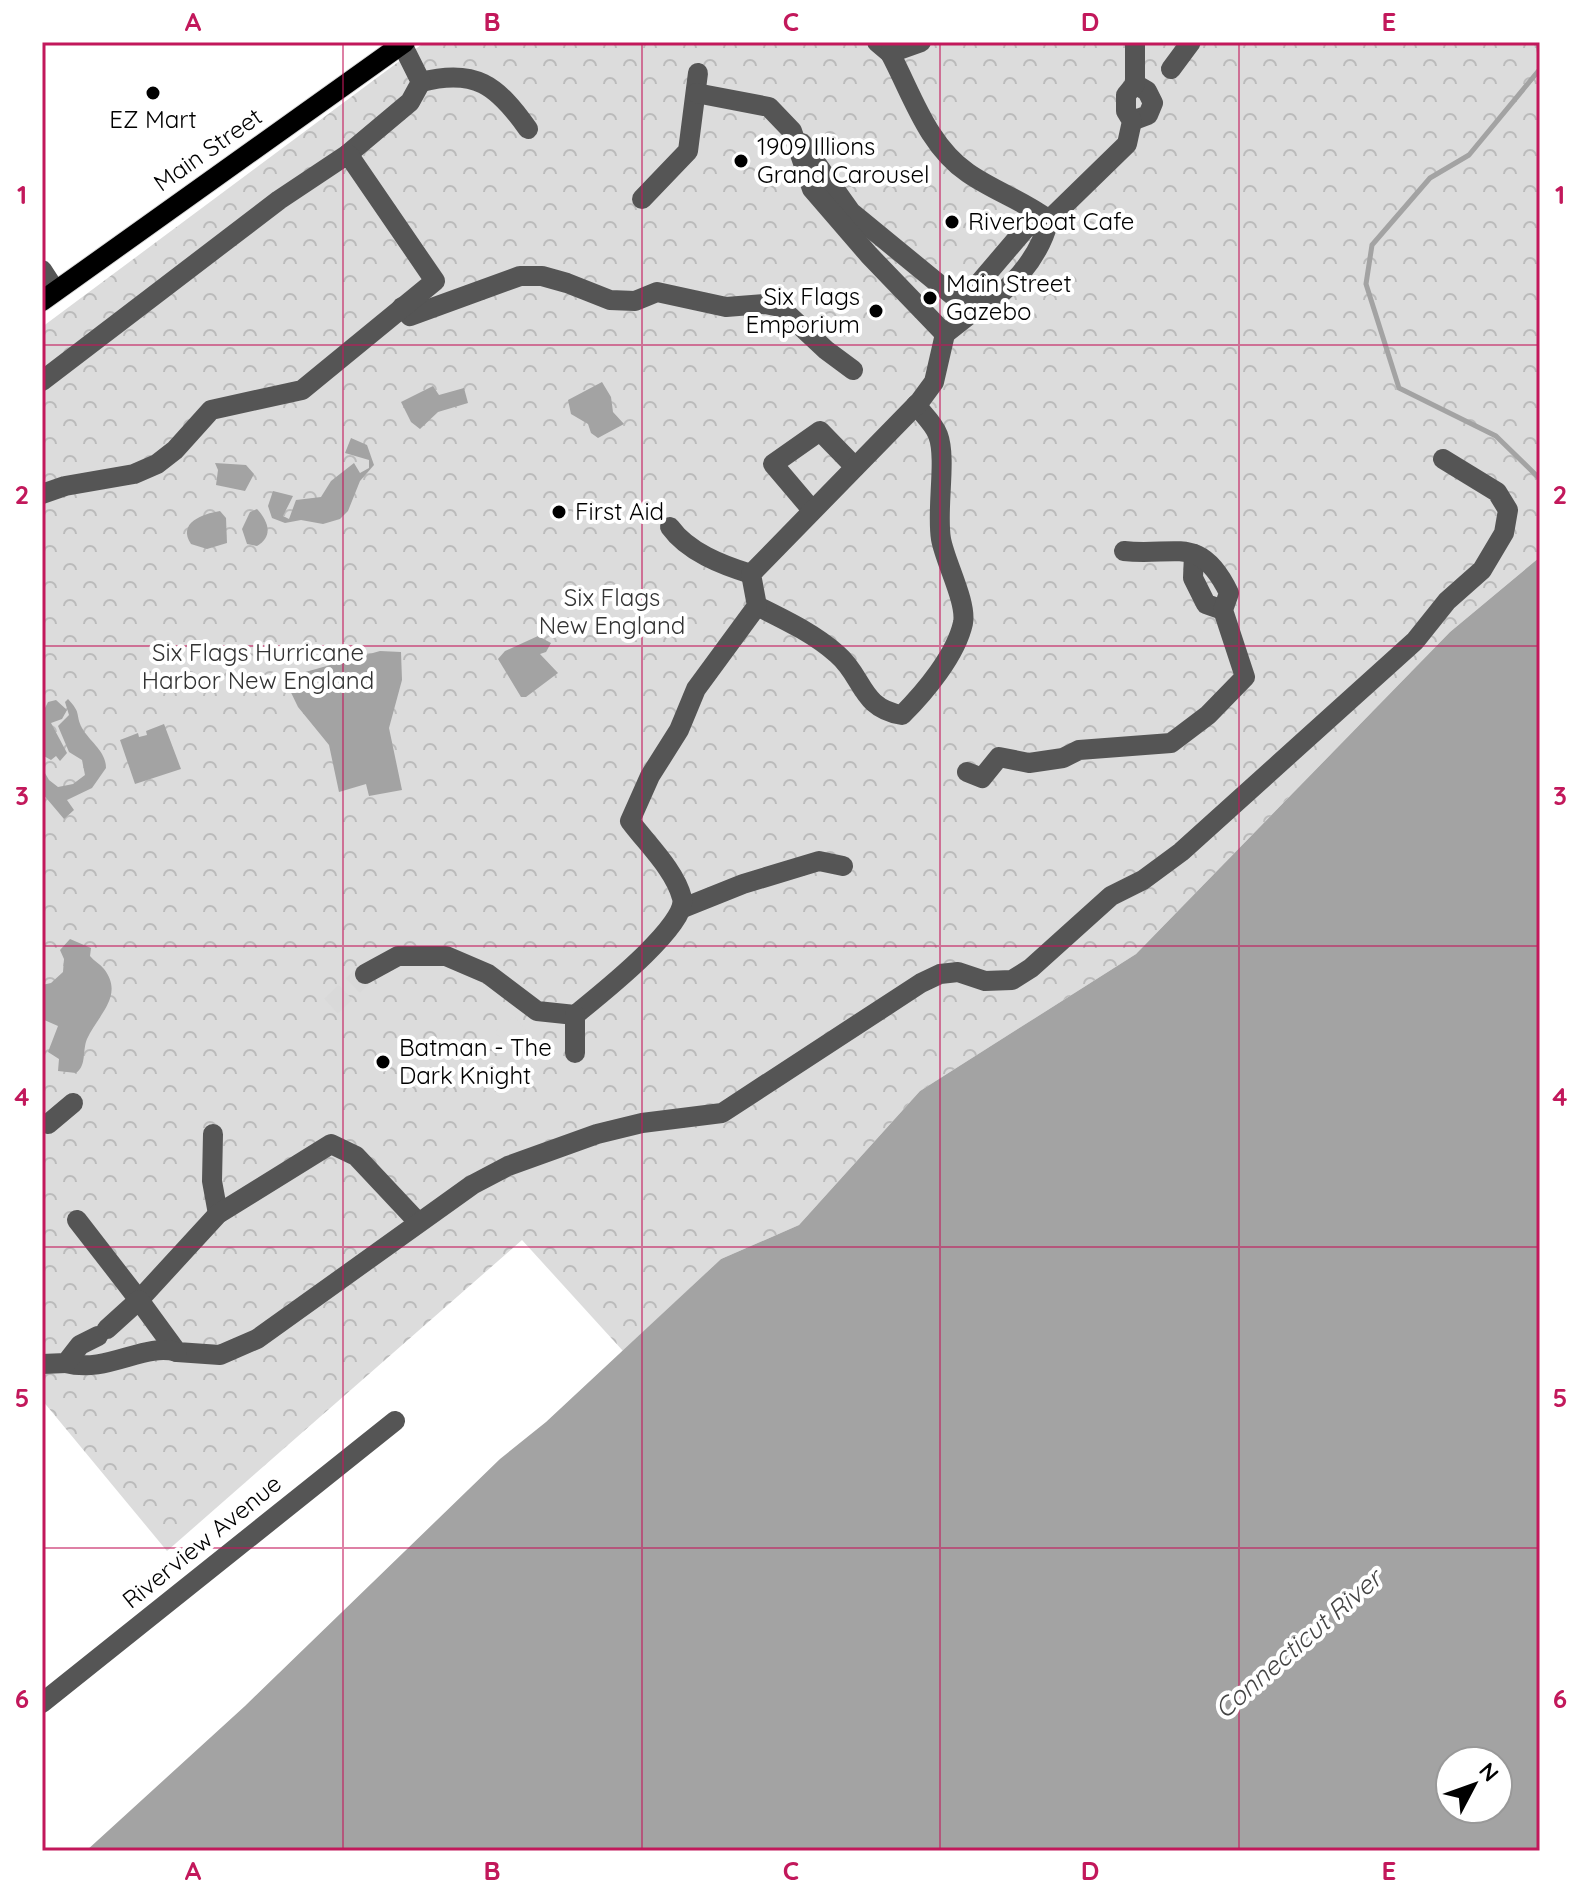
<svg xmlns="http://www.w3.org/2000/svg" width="1582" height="1893" font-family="Quicksand,sans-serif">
	<defs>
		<pattern id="park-crowns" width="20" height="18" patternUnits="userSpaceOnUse" patternTransform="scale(2)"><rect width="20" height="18" fill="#dcdcdc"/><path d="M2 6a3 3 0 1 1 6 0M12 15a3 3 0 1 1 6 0" fill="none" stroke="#bbb"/></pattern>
	</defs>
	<rect width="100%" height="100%" fill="#fff"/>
	<!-- park -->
	<path fill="url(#park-crowns)" d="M425,42H1540V557L1450,632L1136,954L920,1091L799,1225L721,1259L623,1351L522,1240L167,1551L42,1400V327Z"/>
	<!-- pitch -->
	<path fill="#dcdcdc" d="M514,1016L539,1046L520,1061L495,1032Z"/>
	<!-- water -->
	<g fill="#a3a3a3" fill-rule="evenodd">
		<path d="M602,382L611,397L613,412L624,424L598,438L591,433L588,424L571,414L568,400Z"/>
		<path d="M433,386L439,395L464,388L468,403L438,412L420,429L411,422L401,402Z"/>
		<path d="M351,438L367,445L374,465L360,481L348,511L340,519L323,524L301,520L285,523L272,518L268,506L273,491L293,496L283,516L289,519L296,500L321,497L331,481L354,463L360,473L369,468V460L345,453Z"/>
		<path d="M215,463L246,465L254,474L245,491L216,485L218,470Z"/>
		<path d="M257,509C268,521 274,536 257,546L247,544L242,529L250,512Z"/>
		<path d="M220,511L226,518L227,543L207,549L191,544C177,523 202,514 220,511Z"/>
		<path d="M1540,557V1851H86L245,1706L500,1459L546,1422L721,1259L799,1225L920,1091L1136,954L1450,632ZM1450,1761H1498V1809H1450Z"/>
		<path d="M538,636L551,643L546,652L540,654L558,673L526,697H521L498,659L505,651Z"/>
		<path d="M380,651L401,652L402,680L389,728L402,790L369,796L366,784L339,792L329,745L298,707L284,678Z"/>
		<path d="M68,699C82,714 75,714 82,728C90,742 106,751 106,768L92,788L67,800L74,810L64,819L42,793V768L49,780L58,787L73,784L85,775L82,760L69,752L58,726L69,715L65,702Z"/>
		<path d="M56,700L67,710L62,719L51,723L67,753L60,761L56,756L51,760L42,755V714L48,702Z"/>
		<path d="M164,724L181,769L135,784L120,740L138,733L139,737L147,735L146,731Z"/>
		<path d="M70,939L91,948L90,956C94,961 100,964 104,969C125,996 97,1016 87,1039C82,1051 87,1065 76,1073L58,1071L59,1059L48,1052L58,1026L42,1019V985L51,983L63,972L64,959L60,950Z"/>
	</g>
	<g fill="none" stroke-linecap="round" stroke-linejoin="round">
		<!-- stream -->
		<g stroke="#a3a3a3" stroke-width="5">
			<path d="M1538,42L1540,57"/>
			<path d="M1540,69L1469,155L1430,178L1372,245L1366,284L1399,388L1496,436L1540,479"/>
		</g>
		<!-- minor-tunnel -->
		<path stroke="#d9d9d9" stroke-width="20" stroke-dasharray="20 10" stroke-linecap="butt" d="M331,1006L365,974"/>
		<!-- major casing -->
		<g stroke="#dbdbdb" stroke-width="22">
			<path id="major" d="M42,301L405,42"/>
		</g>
		<!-- minor -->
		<g stroke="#555" stroke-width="20">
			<path d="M877,42L890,53L921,42"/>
			<path d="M1171,69L1191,42"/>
			<path d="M421,82C475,68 497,85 528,129"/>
			<path d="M1132,121L1148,115L1153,103L1147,91L1135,84"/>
			<path d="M802,143L851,212L973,312C1008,294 1039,259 1049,220C1024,201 994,191 968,173C927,145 912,94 890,53"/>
			<path d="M348,154L410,102L421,82L402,44"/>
			<path d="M642,199L688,151L698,73"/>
			<path d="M42,270L55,290"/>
			<path d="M402,307L410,316L520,276H542L567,283L610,300L635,301L657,292L726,307L765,304L780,307L826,350L853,370"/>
			<path d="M945,334L973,312L980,282L1026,228L1049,220L1127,144L1132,121L1126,111V95L1135,84V42"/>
			<path d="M42,381L279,200L348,154L435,281L302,390L211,410L175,450L157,464L134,474L65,486L42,494"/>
			<path d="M812,510L773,464L820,431L855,467"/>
			<path d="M670,527C688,552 722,565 751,574"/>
			<path d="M1194,554L1193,578L1206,604L1223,610"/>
			<path d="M757,606C785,620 813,633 837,654C864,677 860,708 902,715C925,692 956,655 963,623C967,602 945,562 941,539C936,509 947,459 938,435C934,424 923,414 916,405"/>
			<path d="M967,772L982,778L999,757L1029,763L1063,758L1079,750L1171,743L1208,715L1245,677L1223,610L1229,593C1200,533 1175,557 1124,551"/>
			<path d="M683,908L743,884L819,861L843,866"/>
			<path d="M365,974L398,956H446L488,974L537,1011L575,1015C597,997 689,925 682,898C675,870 647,844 630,821L650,776L679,730L696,689L757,606L751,574L920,401L934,382L945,334L869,255L812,189L792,131L769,107L696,93"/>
			<path d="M575,1053V1015"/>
			<path d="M48,1124L73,1103"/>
			<path d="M213,1134L212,1181L218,1214"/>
			<path d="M77,1220L139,1300L218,1214L331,1144L356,1156L418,1222"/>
			<path d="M107,1329L139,1300L177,1352L220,1355L257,1339L472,1185L508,1166L597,1134L642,1123L722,1113L921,983L940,974L958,972L985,981L1012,980L1031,968L1111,896L1143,880L1181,852L1415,641L1447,601L1482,570L1504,533L1508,510L1497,492L1443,459"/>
			<path d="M66,1363C107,1374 145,1342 177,1352"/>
			<path d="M42,1364L66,1363L80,1345L98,1336"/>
			<path d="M42,1703L395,1421"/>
		</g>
		<!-- major -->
		<use href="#major" stroke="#000" stroke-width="20"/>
	</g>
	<!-- grid -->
	<path fill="none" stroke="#c2185b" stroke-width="2" stroke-opacity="0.55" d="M343,42V1851M642,42V1851M940,42V1851M1239,42V1851M42,345H1540M42,646H1540M42,946H1540M42,1247H1540M42,1548H1540"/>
	<!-- markers -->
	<g fill="#000" stroke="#fff" stroke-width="3">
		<circle cx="153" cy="93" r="8"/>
		<circle cx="741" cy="161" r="8"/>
		<circle cx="952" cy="222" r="8"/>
		<circle cx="930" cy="298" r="8"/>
		<circle cx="876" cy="311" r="8"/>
		<circle cx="559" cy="512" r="8"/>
		<circle cx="383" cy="1062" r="8"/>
	</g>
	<g text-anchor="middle" stroke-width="8" stroke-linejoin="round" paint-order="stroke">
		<!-- poi labels -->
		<g font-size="24" fill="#000" stroke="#fff" text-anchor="start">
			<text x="153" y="128" text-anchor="middle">EZ Mart</text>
			<text x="757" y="155">1909 Illions<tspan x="757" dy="28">Grand Carousel</tspan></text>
			<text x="968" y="230">Riverboat Cafe</text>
			<text x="946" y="292">Main Street<tspan x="946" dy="28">Gazebo</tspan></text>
			<text x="860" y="305" text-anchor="end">Six Flags<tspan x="860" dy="28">Emporium</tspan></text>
			<text x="575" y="520">First Aid</text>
			<text x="399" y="1056">Batman - The<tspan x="399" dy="28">Dark Knight</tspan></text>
		</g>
		<!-- street labels -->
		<g font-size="24" fill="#000" stroke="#fff">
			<text transform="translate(208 150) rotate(-35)" y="8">Main Street</text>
			<text transform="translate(202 1542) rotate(-39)" y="8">Riverview Avenue</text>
		</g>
		<!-- park labels -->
		<g font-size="24" fill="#333" stroke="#fff">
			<text x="612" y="606">Six Flags<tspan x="612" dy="28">New England</tspan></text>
			<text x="258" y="661">Six Flags Hurricane<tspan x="258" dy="28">Harbor New England</tspan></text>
		</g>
		<!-- water labels -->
		<g font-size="26" font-style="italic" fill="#444" stroke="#fff">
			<text transform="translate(1298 1644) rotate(-41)" y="9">Connecticut River</text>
		</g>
	</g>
	<!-- border -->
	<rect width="1582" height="1893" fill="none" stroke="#ffffff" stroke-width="88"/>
	<!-- north arrow -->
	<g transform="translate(1474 1785) rotate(49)"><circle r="38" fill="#ffffff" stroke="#999999" stroke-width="2"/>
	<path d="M0-6L14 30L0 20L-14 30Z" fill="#000000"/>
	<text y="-12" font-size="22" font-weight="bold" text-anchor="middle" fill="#000000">N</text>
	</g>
	<rect x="44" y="44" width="1494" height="1805" fill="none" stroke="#c2185b" stroke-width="3"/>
	<g font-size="26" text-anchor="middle" font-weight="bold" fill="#c2185b">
		<text x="193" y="31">A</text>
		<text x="492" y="31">B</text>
		<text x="791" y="31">C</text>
		<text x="1090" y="31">D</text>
		<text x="1389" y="31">E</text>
		<text x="22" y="204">1</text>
		<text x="1560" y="204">1</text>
		<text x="22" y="504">2</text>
		<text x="1560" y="504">2</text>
		<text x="22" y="805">3</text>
		<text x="1560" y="805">3</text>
		<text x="22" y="1106">4</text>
		<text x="1560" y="1106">4</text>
		<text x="22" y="1407">5</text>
		<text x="1560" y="1407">5</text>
		<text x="22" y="1708">6</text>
		<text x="1560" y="1708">6</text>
		<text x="193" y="1880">A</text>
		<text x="492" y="1880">B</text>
		<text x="791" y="1880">C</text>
		<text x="1090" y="1880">D</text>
		<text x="1389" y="1880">E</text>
	</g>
</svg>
